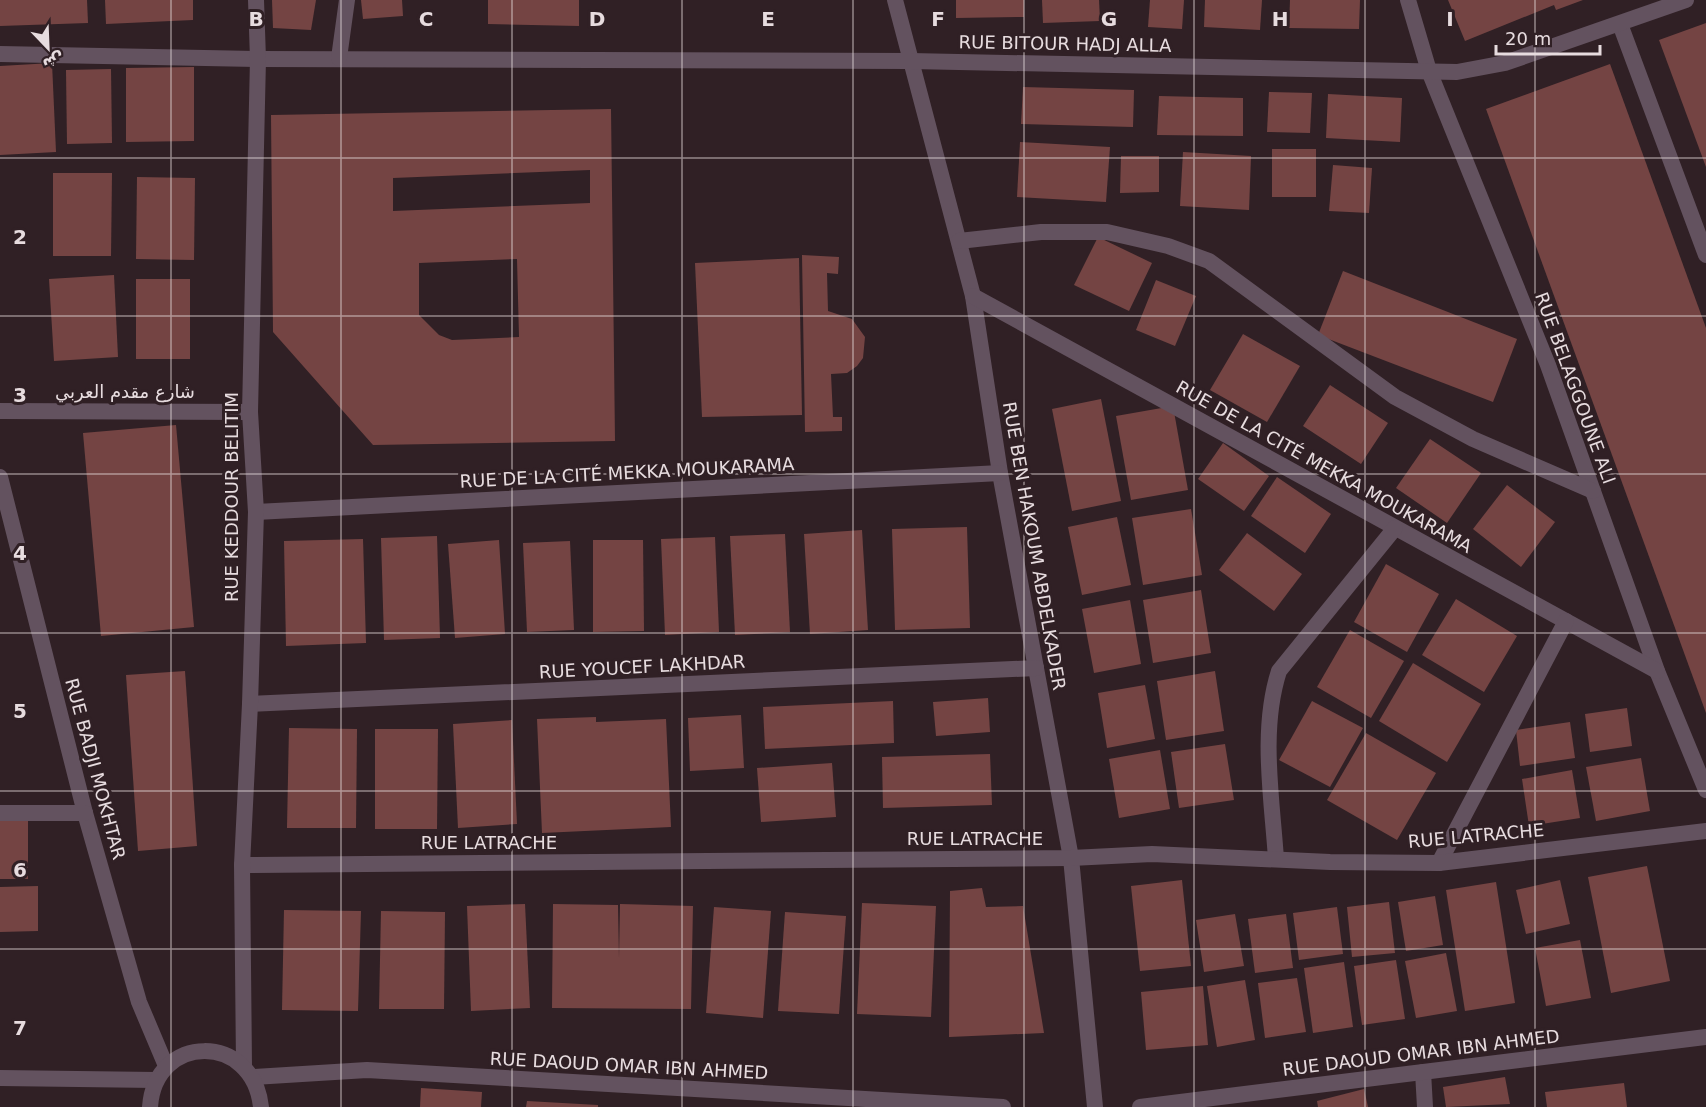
<svg xmlns="http://www.w3.org/2000/svg" width="1706" height="1107" font-family="'DejaVu Sans','Noto Naskh Arabic',sans-serif">
	<rect width="100%" height="100%" fill="#302025"/>
	<!-- building -->
	<g fill="#744443" fill-rule="evenodd">
		<path d="M0,0H87L88,23L0,26Z"/>
		<path d="M105,0H193V20L106,24Z"/>
		<path d="M272,0H316L311,30L273,28Z"/>
		<path d="M361,0H402L403,16L363,19Z"/>
		<path d="M488,0H579V26L488,24Z"/>
		<path d="M956,0H1024V17L956,18Z"/>
		<path d="M1042,0H1099L1100,21L1043,23Z"/>
		<path d="M1150,0H1184L1182,29L1148,27Z"/>
		<path d="M1205,0H1262L1260,30L1204,27Z"/>
		<path d="M1290,0H1360L1359,29L1289,28Z"/>
		<path d="M1448,0H1583L1556,10L1554,5L1465,41Z"/>
		<path d="M1706,23V167L1659,40Z"/>
		<path d="M52,63L56,152L0,155V66Z"/>
		<path d="M1610,64L1706,328V713L1486,109Z"/>
		<path d="M194,67V141L126,142V68Z"/>
		<path d="M111,69L112,143L67,144L66,70Z"/>
		<path d="M1023,87L1134,90L1133,127L1021,124Z"/>
		<path d="M1269,92L1312,93L1310,133L1267,132Z"/>
		<path d="M1328,94L1402,98L1400,142L1326,138Z"/>
		<path d="M1159,96L1243,98V136L1157,135Z"/>
		<path d="M611,109L615,441L373,445L273,332L271,115ZM590,170V203L393,211V178ZM517,259L519,337L452,340L439,335L419,315V263Z"/>
		<path d="M1020,142L1110,147L1106,202L1017,197Z"/>
		<rect x="1272" y="149" width="44" height="48"/>
		<path d="M1183,152L1251,156L1249,210L1180,206Z"/>
		<path d="M1121,156H1159V192L1120,193Z"/>
		<path d="M1333,165L1372,168L1369,213L1329,211Z"/>
		<path d="M53,173H112L111,256H53Z"/>
		<path d="M137,177L195,178L194,260L136,259Z"/>
		<path d="M1098,237L1152,263L1129,311L1074,285Z"/>
		<path d="M802,255L839,257L838,274L827,273L828,311L852,319L865,337L863,358L857,366L847,373L831,374L833,417H842V431L805,432Z"/>
		<path d="M799,258L802,415L702,417L695,263Z"/>
		<path d="M1343,271L1517,339L1493,402L1318,335Z"/>
		<path d="M114,275L118,357L54,361L49,279Z"/>
		<rect x="136" y="279" width="54" height="80"/>
		<path d="M1156,280L1196,296L1175,346L1136,330Z"/>
		<path d="M1243,334L1300,366L1267,422L1210,390Z"/>
		<path d="M1330,385L1388,423L1361,464L1303,426Z"/>
		<path d="M1101,399L1121,501L1072,511L1052,409Z"/>
		<path d="M1173,406L1188,490L1131,500L1116,416Z"/>
		<path d="M176,425L194,627L101,636L83,433Z"/>
		<path d="M1430,439L1481,473L1447,523L1396,488Z"/>
		<path d="M1223,443L1269,476L1244,511L1198,479Z"/>
		<path d="M1277,477L1331,514L1305,553L1251,516Z"/>
		<path d="M1507,485L1555,522L1521,567L1473,529Z"/>
		<path d="M1191,509L1202,575L1143,585L1132,518Z"/>
		<path d="M1117,517L1131,585L1082,595L1068,527Z"/>
		<path d="M967,527L970,628L895,630L892,529Z"/>
		<path d="M862,530L868,630L810,634L804,534Z"/>
		<path d="M1247,533L1302,574L1274,611L1219,570Z"/>
		<path d="M785,534L790,632L735,635L730,536Z"/>
		<path d="M437,536L440,638L384,640L381,538Z"/>
		<path d="M715,537L719,632L665,635L661,539Z"/>
		<path d="M363,539L366,643L286,646L284,541Z"/>
		<path d="M499,540L505,634L455,638L448,544Z"/>
		<path d="M593,540H643L644,631L593,632Z"/>
		<path d="M570,541L574,630L527,632L523,543Z"/>
		<path d="M1386,564L1439,594L1407,652L1354,622Z"/>
		<path d="M1201,590L1211,653L1153,663L1143,600Z"/>
		<path d="M1456,599L1517,636L1484,692L1422,655Z"/>
		<path d="M1130,600L1141,664L1094,673L1082,609Z"/>
		<path d="M1350,630L1404,661L1371,718L1317,687Z"/>
		<path d="M1413,663L1481,704L1447,762L1379,721Z"/>
		<path d="M185,671L197,846L138,851L126,675Z"/>
		<path d="M1215,671L1224,731L1166,740L1157,681Z"/>
		<path d="M1145,685L1155,739L1107,748L1098,693Z"/>
		<path d="M988,698L990,732L936,736L933,702Z"/>
		<path d="M893,701L894,743L765,749L763,707Z"/>
		<path d="M1312,701L1363,728L1330,787L1279,760Z"/>
		<path d="M1627,708L1632,746L1590,752L1585,714Z"/>
		<path d="M741,715L744,768L690,771L688,718Z"/>
		<path d="M596,717V722L666,719L671,827L542,833L537,719Z"/>
		<path d="M512,720L517,824L458,828L453,724Z"/>
		<path d="M1570,722L1575,758L1520,766L1516,730Z"/>
		<path d="M289,728L357,729L356,828H287Z"/>
		<path d="M375,729H438L437,829H375Z"/>
		<path d="M1366,733L1436,773L1397,840L1327,800Z"/>
		<path d="M1225,744L1234,800L1179,808L1171,752Z"/>
		<path d="M1160,750L1170,809L1119,818L1109,759Z"/>
		<path d="M990,754L992,805L883,808L882,757Z"/>
		<path d="M1641,758L1650,811L1596,821L1586,767Z"/>
		<path d="M832,763L836,817L761,822L757,768Z"/>
		<path d="M1572,770L1580,818L1529,826L1522,779Z"/>
		<rect x="0" y="821" width="28" height="58"/>
		<path d="M1647,866L1670,981L1611,993L1588,877Z"/>
		<path d="M1182,880L1191,966L1140,971L1131,886Z"/>
		<path d="M1560,880L1570,924L1526,934L1516,890Z"/>
		<path d="M1496,882L1515,1003L1465,1011L1446,890Z"/>
		<path d="M38,886V931L0,932V887Z"/>
		<path d="M982,888L986,907L1023,906L1044,1033L949,1037L950,891Z"/>
		<path d="M1435,896L1443,945L1406,951L1398,902Z"/>
		<path d="M1389,902L1395,953L1352,957L1347,907Z"/>
		<path d="M862,903L936,906L931,1017L857,1014Z"/>
		<path d="M525,904L530,1008L471,1011L467,906Z"/>
		<path d="M553,904L618,905L619,958L620,904L693,906L691,1009L552,1008Z"/>
		<path d="M714,907L771,911L763,1018L706,1013Z"/>
		<path d="M1337,907L1343,954L1299,960L1293,913Z"/>
		<path d="M284,910L361,911L358,1011L282,1010Z"/>
		<path d="M381,911L445,912L444,1009H379Z"/>
		<path d="M785,912L846,916L839,1014L778,1011Z"/>
		<path d="M1235,914L1244,966L1204,972L1196,920Z"/>
		<path d="M1286,914L1293,968L1255,973L1248,919Z"/>
		<path d="M1580,940L1591,998L1546,1006L1535,948Z"/>
		<path d="M1446,953L1457,1011L1416,1018L1405,961Z"/>
		<path d="M1396,960L1405,1019L1362,1025L1354,966Z"/>
		<path d="M1344,962L1353,1027L1313,1033L1304,968Z"/>
		<path d="M1297,978L1306,1032L1265,1038L1258,983Z"/>
		<path d="M1245,980L1255,1040L1217,1047L1207,986Z"/>
		<path d="M1203,986L1208,1045L1146,1050L1141,992Z"/>
		<path d="M1505,1077L1510,1104L1446,1107L1443,1087Z"/>
		<path d="M1624,1083L1627,1107H1547L1545,1092Z"/>
		<path d="M421,1088L482,1092L481,1107H420Z"/>
		<path d="M1364,1089L1368,1107H1318L1317,1101Z"/>
		<path d="M527,1101L598,1105V1107H526Z"/>
	</g>
	<g fill="none" stroke-linecap="round" stroke-linejoin="round">
		<!-- minor -->
		<g stroke="#63525f" stroke-width="16">
			<path d="M895,0L973,296L1000,473L1071,858L1095,1107"/>
			<path d="M1408,0L1429,71L1548,365L1657,671L1706,790"/>
			<path d="M1620,24L1706,255"/>
			<path d="M0,54L258,59L911,61L1457,72L1505,63L1686,0"/>
			<path d="M339,58L347,0"/>
			<path d="M959,241L1041,232H1107L1168,246L1209,261L1395,397L1473,439L1593,491"/>
			<path d="M973,296L1657,671"/>
			<path d="M0,411L250,412"/>
			<path d="M0,477L85,813L139,1002L166,1066"/>
			<path d="M256,512L1000,473"/>
			<path d="M250,704L1036,668"/>
			<path d="M0,813H85"/>
			<path d="M1276,859C1272,798 1260,730 1279,671L1395,528"/>
			<path d="M1439,863L1566,621"/>
			<path d="M242,865L1071,858L1152,854L1330,862L1439,863L1706,831"/>
			<path d="M244,1066L242,865L250,704L256,512L250,412L258,59L256,0"/>
			<path d="M1423,1072L1425,1107"/>
			<path d="M253,1077L367,1070L1003,1107"/>
			<path d="M1140,1107L1706,1037"/>
		</g>
		<!-- tertiary -->
		<g stroke="#63525f" stroke-width="16">
			<path d="M0,1078L156,1080"/>
			<path d="M150,1107C155,1033 253,1032 261,1107"/>
		</g>
	</g>
	<!-- grid -->
	<path fill="none" stroke="#e7dcdf" stroke-width="1.5" stroke-opacity="0.55" d="M171,0V1107M341,0V1107M512,0V1107M682,0V1107M853,0V1107M1024,0V1107M1194,0V1107M1365,0V1107M1535,0V1107M0,158H1706M0,316H1706M0,474H1706M0,633H1706M0,791H1706M0,949H1706"/>
	<g text-anchor="middle" stroke-width="6" stroke-linejoin="round" paint-order="stroke">
		<!-- street labels -->
		<g font-size="18" fill="#e7dcdf" stroke="#302025">
			<text transform="translate(1065 44) rotate(1)" y="6">RUE BITOUR HADJ ALLA</text>
			<text transform="translate(1575 388) rotate(70)" y="6">RUE BELAGGOUNE ALI</text>
			<text x="125" y="398">شارع مقدم العربي</text>
			<text transform="translate(1324 467) rotate(29)" y="6">RUE DE LA CITÉ MEKKA MOUKARAMA</text>
			<text transform="translate(627 473) rotate(-3)" y="6">RUE DE LA CITÉ MEKKA MOUKARAMA</text>
			<text transform="translate(232 497) rotate(-90)" y="6">RUE KEDDOUR BELITIM</text>
			<text transform="translate(1034 546) rotate(80)" y="6">RUE BEN HAKOUM ABDELKADER</text>
			<text transform="translate(642 667) rotate(-3)" y="6">RUE YOUCEF LAKHDAR</text>
			<text transform="translate(95 769) rotate(75)" y="6">RUE BADJI MOKHTAR</text>
			<text transform="translate(1476 836) rotate(-5)" y="6">RUE LATRACHE</text>
			<text x="975" y="845">RUE LATRACHE</text>
			<text x="489" y="849">RUE LATRACHE</text>
			<text transform="translate(1421 1053) rotate(-7)" y="6">RUE DAOUD OMAR IBN AHMED</text>
			<text transform="translate(629 1066) rotate(3)" y="6">RUE DAOUD OMAR IBN AHMED</text>
		</g>
	</g>
	<g font-size="20" text-anchor="middle" font-weight="bold" fill="#e7dcdf" stroke="#302025" stroke-width="6" stroke-linejoin="round" paint-order="stroke">
		<text x="256" y="26">B</text>
		<text x="426" y="26">C</text>
		<text x="597" y="26">D</text>
		<text x="768" y="26">E</text>
		<text x="938" y="26">F</text>
		<text x="1109" y="26">G</text>
		<text x="1280" y="26">H</text>
		<text x="1450" y="26">I</text>
		<text x="20" y="244">2</text>
		<text x="20" y="402">3</text>
		<text x="20" y="560">4</text>
		<text x="20" y="718">5</text>
		<text x="20" y="877">6</text>
		<text x="20" y="1035">7</text>
	</g>
	<!-- north arrow -->
	<g transform="translate(48 48) rotate(157)" stroke="#302025" stroke-width="4.5" paint-order="stroke">
	<path d="M0-4.5L10 22L0 15L-10 22Z" fill="#e7dcdf"/>
	<text y="-9" font-size="16" font-weight="bold" text-anchor="middle" fill="#e7dcdf">ش</text>
	</g>
	<!-- scale -->
	<path d="M1496 45v9h104v-9" fill="none" stroke="#e7dcdf" stroke-width="3"/>
	<text x="1505" y="45" font-size="18" fill="#e7dcdf" stroke="#302025" stroke-width="4.5" paint-order="stroke">20 m</text>
</svg>
